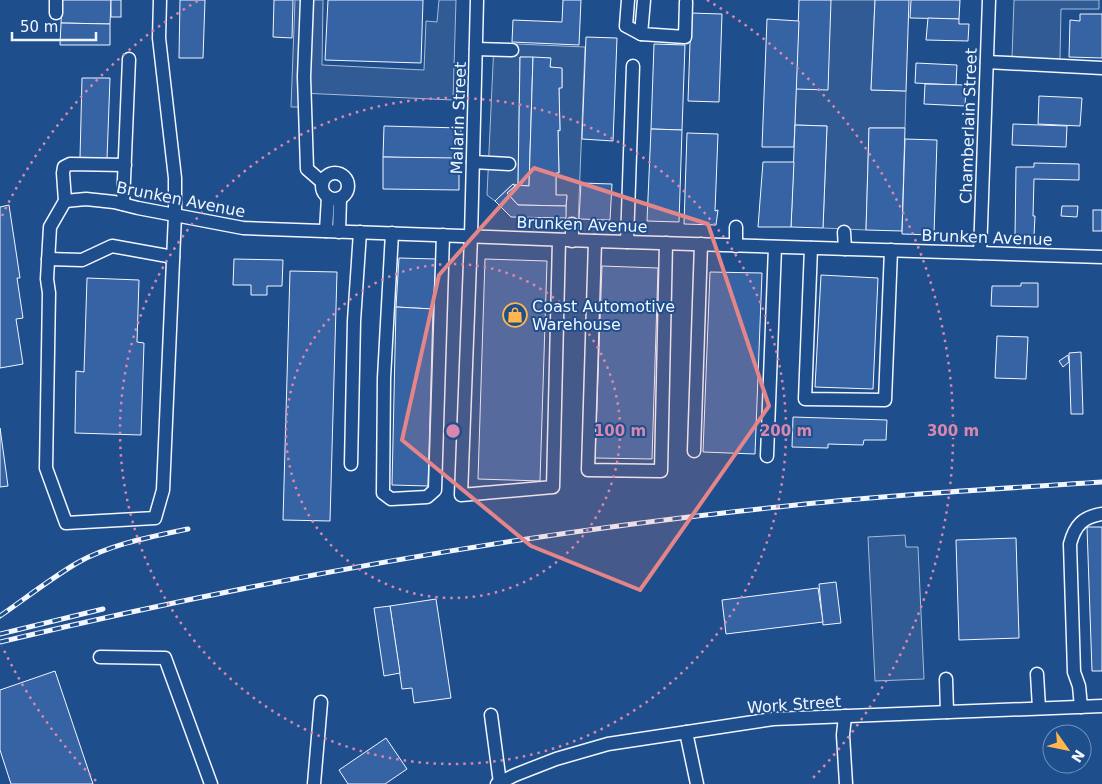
<svg xmlns="http://www.w3.org/2000/svg" width="1102" height="784" font-family="'DejaVu Sans',sans-serif">
	<rect width="100%" height="100%" fill="#1f4e8c"/>
	<!-- parking -->
	<g fill="#305b95" stroke="#a8bbd7">
		<path d="M295,0H323L322,65L424,70L426,21L437,22L439,0H456L453,100L301,93L300,107H291Z"/>
		<path d="M831,0H875L871,90L906,91L905,128H869L866,230L823,228L827,126L795,125L796,89Z"/>
		<path d="M1014,0H1099V9H1061L1060,59L1012,57Z"/>
		<path d="M494,43L585,47L578,225L565,224L567,196L556,195V173H559L558,130H560L559,88L562,87V69L550,67V58L520,57L518,185L513,184L495,201L487,195Z"/>
		<path d="M905,535L906,547H918L924,679L875,681L868,537Z"/>
	</g>
	<!-- building -->
	<g fill="#3563a3" stroke="#f2f6ff">
		<path d="M62,0H111L110,24L61,23Z"/>
		<rect x="111" y="0" width="10" height="17"/>
		<path d="M180,0H205L203,58H179Z"/>
		<path d="M274,0H293L292,38L273,37Z"/>
		<path d="M328,0H423L421,63L325,60Z"/>
		<path d="M563,0H581L579,45L512,42L513,20L562,22Z"/>
		<path d="M799,0H831L828,90L796,89Z"/>
		<path d="M875,0H909L906,91L871,90Z"/>
		<path d="M911,0H960L959,19L910,18Z"/>
		<path d="M691,13L722,14L719,102L688,101Z"/>
		<path d="M1080,14H1102V58L1069,57L1070,20L1080,21Z"/>
		<path d="M928,18L959,19V24H969L968,41L926,40Z"/>
		<path d="M767,19L799,21L794,147H762Z"/>
		<path d="M61,23L110,24V45H60Z"/>
		<path d="M586,37L617,38L613,141L582,139Z"/>
		<path d="M654,44L685,45L682,130L651,129Z"/>
		<path d="M520,57H533L529,186L518,185Z"/>
		<path d="M533,57L551,58L550,67L562,68V88H559L560,131L558,130L559,173H556V195H567L566,206L518,205L507,193L516,185L529,186Z"/>
		<path d="M916,63L957,65L956,85L915,83Z"/>
		<path d="M82,78H110L107,159L80,158Z"/>
		<path d="M925,84L966,85L965,106L924,104Z"/>
		<path d="M1039,96L1082,98L1080,126L1038,124Z"/>
		<path d="M1013,124L1067,126L1066,147L1012,145Z"/>
		<path d="M795,125L827,126L823,228L791,227Z"/>
		<path d="M384,126L461,128L460,159L383,157Z"/>
		<path d="M869,128H905L902,231L866,230Z"/>
		<path d="M651,129L682,130L679,222L647,221Z"/>
		<path d="M687,133L718,134L715,211L718,210L716,225L684,224Z"/>
		<path d="M905,139L937,140L934,235L902,234Z"/>
		<path d="M383,157L459,158V190L383,189Z"/>
		<path d="M763,162H794L791,227H758Z"/>
		<path d="M1034,163L1079,164V180L1034,179L1033,216H1035L1034,236H1015L1016,167H1034Z"/>
		<path d="M581,183L612,184L610,220L579,219Z"/>
		<path d="M513,184L515,186L507,193L518,205L566,206V218L511,217L495,201Z"/>
		<path d="M9,205L20,278H17L23,318L16,319L23,364L0,368V207Z"/>
		<path d="M1062,206H1078L1077,217L1061,216Z"/>
		<rect x="1093" y="210" width="9" height="21"/>
		<path d="M399,258L436,259L433,309L396,307Z"/>
		<path d="M234,259L283,260L282,286H267V295H251V285H233Z"/>
		<path d="M485,259L547,261L540,481L478,479Z"/>
		<path d="M602,266L658,268L652,459L595,458Z"/>
		<path d="M290,271L337,272L330,521L283,520Z"/>
		<path d="M710,272L762,273L755,454L703,452Z"/>
		<path d="M821,275L878,278L873,389L815,387Z"/>
		<path d="M87,278L139,280L137,342L144,343L141,435L75,433L76,371L84,372Z"/>
		<path d="M1021,283H1038V307L991,306L992,286H1021Z"/>
		<path d="M396,307L433,309L428,486L392,485Z"/>
		<path d="M997,336L1028,337L1026,379L995,378Z"/>
		<path d="M1081,352L1083,414H1071L1069,353Z"/>
		<path d="M1068,355L1069,362L1063,367L1059,361Z"/>
		<path d="M793,417L887,420L886,440H864L863,445L828,444V448L792,447Z"/>
		<path d="M0,428L8,486L0,487Z"/>
		<path d="M1087,527H1102V671H1092Z"/>
		<path d="M1016,538L1019,638L959,640L956,540Z"/>
		<path d="M836,582L841,623L823,625L819,584Z"/>
		<path d="M818,588L823,622L726,634L722,600Z"/>
		<path d="M436,599L451,698L414,703L412,688L402,689L390,606Z"/>
		<path d="M390,606L400,673L384,676L374,608Z"/>
		<path d="M55,671L93,784H11L0,750V690Z"/>
		<path d="M386,738L407,769L385,784H348L339,770Z"/>
	</g>
	<g fill="none" stroke-linecap="round" stroke-linejoin="round">
		<!-- minor casing -->
		<g stroke="#f2f6ff" stroke-width="15">
			<g id="minor">
				<path d="M307,0L304,77L307,169L322,182"/>
				<path d="M477,0L471,236L461,495L553,487L559,240"/>
				<path d="M628,0L626,26L641,34"/>
				<path d="M644,0L641,34L685,37L686,2"/>
				<path d="M56,13V0"/>
				<path d="M476,49L512,50"/>
				<path d="M987,62L1102,68"/>
				<path d="M473,162L509,164"/>
				<path d="M125,165L70,164L64,167L63,173L65,201L50,227L47,279L49,293L46,468L66,523L155,518L163,490L175,215V178L159,38L160,0"/>
				<circle cx="335" cy="186" r="13"/>
				<path d="M65,201L86,199L114,202L138,208L243,228L595,241L1102,257"/>
				<path d="M123,204L129,59"/>
				<path d="M572,224V241"/>
				<path d="M326,231L328,197"/>
				<path d="M339,232L340,198"/>
				<path d="M844,232L845,249"/>
				<path d="M392,233L384,378L383,493L391,499L427,497L435,490L443,235"/>
				<path d="M595,241L588,470L661,471L666,243"/>
				<path d="M627,242L633,66"/>
				<path d="M736,246V227"/>
				<path d="M811,248L805,399L885,400L891,250"/>
				<path d="M980,253L989,0"/>
				<path d="M48,259L82,260L112,246L173,257"/>
				<path d="M694,451L701,244"/>
				<path d="M767,456L775,247"/>
				<path d="M351,464L354,321L360,232"/>
				<path d="M100,657L165,658L211,784"/>
				<path d="M1037,674L1039,708"/>
				<path d="M946,679L947,712"/>
				<path d="M1081,707L1079,686L1074,672L1070,544C1075,525 1083,517 1102,514"/>
				<path d="M491,715L500,783"/>
				<path d="M845,716L843,735L846,784"/>
				<path d="M686,732L697,784"/>
				<path d="M314,784L321,702"/>
				<path d="M497,784L515,775L556,759L608,744L773,719L1102,706"/>
			</g>
		</g>
		<!-- minor -->
		<use href="#minor" stroke="#1f4e8c" stroke-width="12"/>
		<!-- rail casing -->
		<g stroke="#f2f6ff" stroke-width="5">
			<g id="rail">
				<path d="M0,616C26,598 50,579 77,563C111,544 150,537 188,529"/>
				<path d="M0,634L103,609"/>
				<path d="M0,642C256,581 516,534 778,507C886,495 994,489 1102,482"/>
			</g>
		</g>
		<!-- rail -->
		<use href="#rail" stroke="#1f4e8c" stroke-width="3" stroke-dasharray="9" stroke-linecap="butt"/>
	</g>
	<!-- marked area -->
	<path fill="#e38589" fill-opacity="0.2" stroke="#e38589" stroke-width="4" stroke-linejoin="round" d="M534,168L708,224L769,406L640,590L531,546L402,440L439,275Z"/>
	<!-- distance rings -->
	<g fill="none" stroke="#da87ad" stroke-width="2.5" stroke-dasharray="2.5 5">
		<circle cx="453" cy="431" r="167"/>
		<circle cx="453" cy="431" r="333"/>
		<path d="M96 781A500 500 0 0 1 2 646M2 216A500 500 0 0 1 199 0M707 0A500 500 0 0 1 810 781"/>
	</g>
	<!-- icons -->
	<defs>
		<g id="shop-ring" transform="scale(1.25)"><circle r="9.5" fill="#1f4e8c" stroke="#ffb74d" stroke-width="1.5"/><path d="M-5-2.5h2.3a2.7 3.5 0 0 1 5.4 0H5L5.5 6h-11ZM-1.5-2.5h3a1.5 2.3 0 0 0-3 0Z" fill="#ffb74d"/></g>
	</defs>
	<g fill-rule="evenodd">
		<use href="#shop-ring" x="515" y="315"/>
	</g>
	<g text-anchor="middle" stroke-width="4" stroke-linejoin="round" paint-order="stroke">
		<!-- street labels -->
		<g font-size="16" fill="#f2f6ff" stroke="#1f4e8c">
			<text transform="translate(458 118) rotate(-88)" y="6">Malarin Street</text>
			<text transform="translate(968 126) rotate(-88)" y="6">Chamberlain Street</text>
			<text transform="translate(181 199) rotate(11)" y="6">Brunken Avenue</text>
			<text transform="translate(582 224) rotate(2)" y="6">Brunken Avenue</text>
			<text transform="translate(987 237) rotate(2)" y="6">Brunken Avenue</text>
			<text transform="translate(794 704) rotate(-4)" y="6">Work Street</text>
		</g>
		<!-- poi labels -->
		<g font-size="16" fill="#f2f6ff" stroke="#1f4e8c" text-anchor="start">
			<text x="532" y="312">Coast Automotive<tspan x="532" dy="18">Warehouse</tspan></text>
		</g>
	</g>
	<circle cx="453" cy="431" r="8" fill="#da87ad" stroke="#1f4e8c" stroke-width="2.5"/>
	<g font-size="15" text-anchor="middle" font-weight="bold" fill="#da87ad" stroke="#1f4e8c" stroke-width="4" stroke-linejoin="round" paint-order="stroke">
		<text x="620" y="436">100 m</text>
		<text x="786" y="436">200 m</text>
		<text x="953" y="436">300 m</text>
	</g>
	<!-- north arrow -->
	<g transform="translate(1067 749) rotate(123)"><circle r="24" fill="#1f4e8c" stroke="#7391ba"/>
	<path d="M0-4L9 19L0 12L-9 19Z" fill="#ffb74d"/>
	<text y="-8" font-size="14" font-weight="bold" text-anchor="middle" fill="#f2f6ff">N</text>
	</g>
	<!-- scale -->
	<path d="M12 32v8h84v-8" fill="none" stroke="#f2f6ff" stroke-width="2.5"/>
	<text x="20" y="32" font-size="15" fill="#f2f6ff" stroke="#1f4e8c" stroke-width="4" paint-order="stroke">50 m</text>
</svg>
